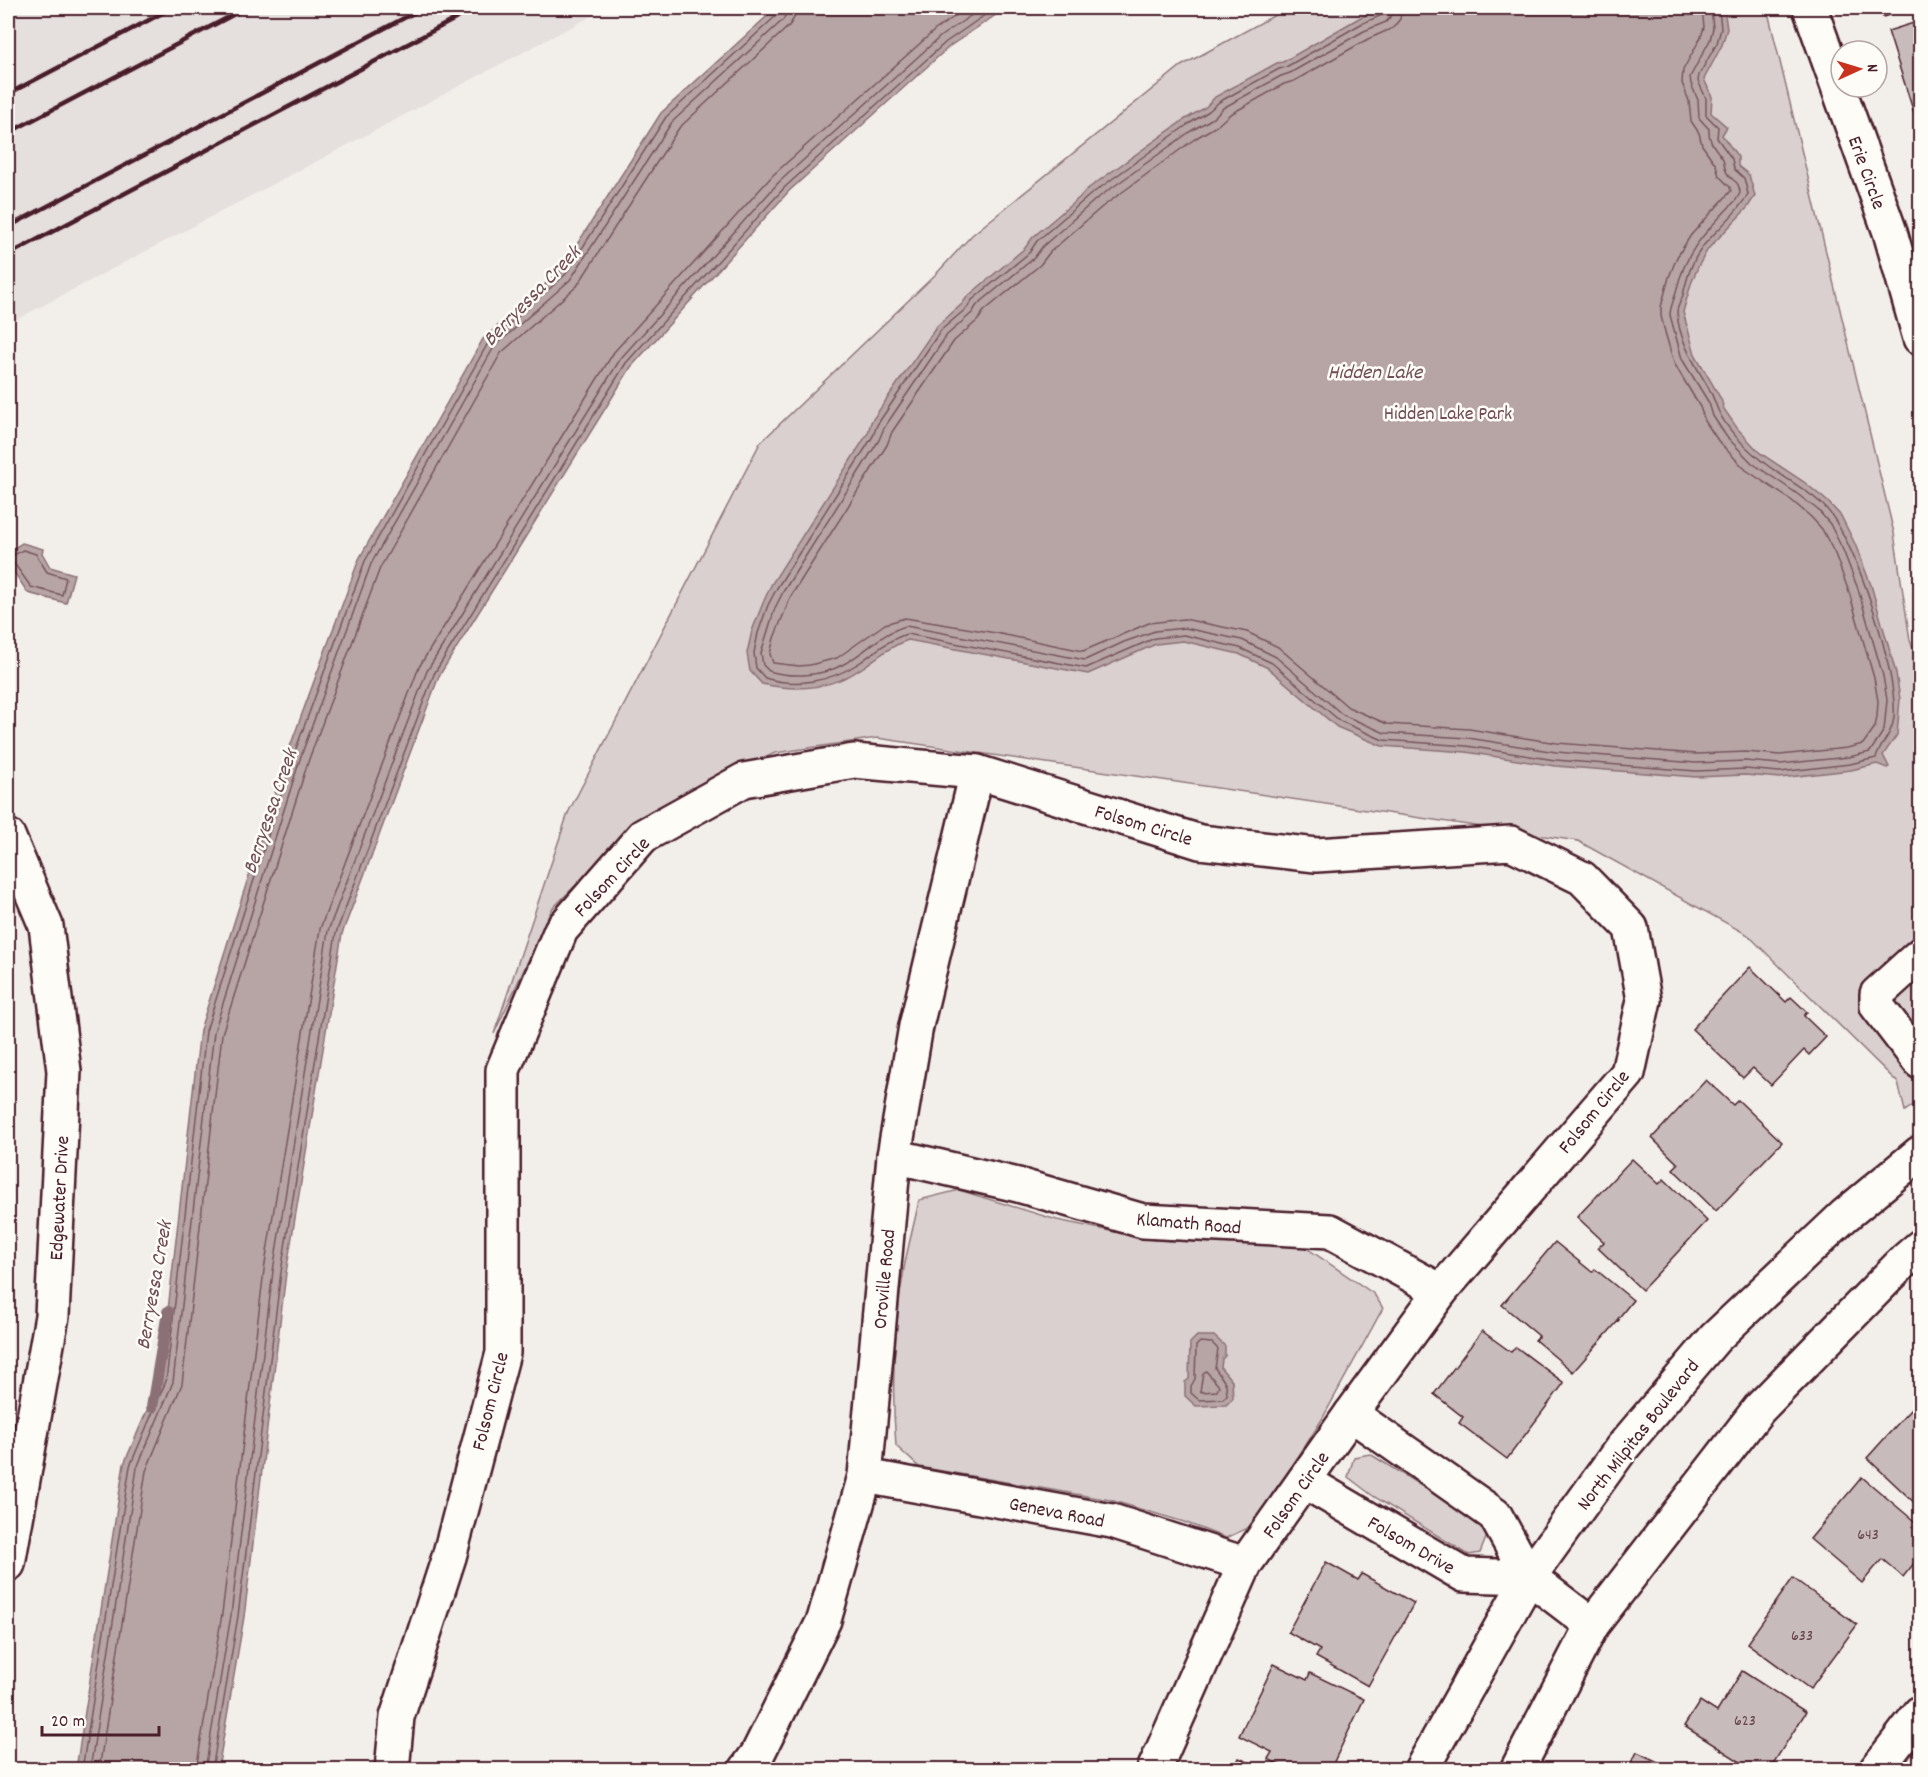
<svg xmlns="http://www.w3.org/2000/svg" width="1928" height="1777" font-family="Dekko,sans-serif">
	<rect width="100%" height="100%" fill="#f2efeb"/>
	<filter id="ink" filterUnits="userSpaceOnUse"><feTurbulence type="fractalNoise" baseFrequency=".0167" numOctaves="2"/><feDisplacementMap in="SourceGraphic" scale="12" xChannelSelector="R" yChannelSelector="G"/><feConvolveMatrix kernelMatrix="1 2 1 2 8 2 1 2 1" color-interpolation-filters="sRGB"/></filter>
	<g filter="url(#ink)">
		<!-- built -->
		<path fill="#e5dfdd" d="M8,8H607L8,324Z"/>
		<!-- green -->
		<g fill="#d9d0cf" stroke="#92787d" stroke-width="1.5">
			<path d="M1288,8H1767L1894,533L1910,640L1920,670V1100L1905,1111L1898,1083L1748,935L1578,841L877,738L775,753L650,811L552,909L494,1034L568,813L760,443L937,273L972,235L1181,66Z"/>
			<path d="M959,1190L1057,1220L1154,1240L1305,1247L1374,1294L1383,1308L1321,1421L1255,1525L1226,1538L1184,1522L1110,1500L919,1467L896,1446C891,1386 894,1323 905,1263C909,1242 915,1221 919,1200Z"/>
			<path d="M1370,1454L1481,1523L1488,1533L1480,1553L1469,1555L1373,1496L1348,1477L1354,1457Z"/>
		</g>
		<!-- water -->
		<g fill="#b7a5a6" stroke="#8b6f75" stroke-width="1.5">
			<path d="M776,8H1006L950,46L789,191L631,367L439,676L342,934L286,1273L244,1617L218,1769H76L124,1464L160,1380L200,1030L288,752L359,559L483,339L560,271L661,113Z"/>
			<path d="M1385,8H1724L1727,29L1722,45L1704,79L1712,97L1711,113L1727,127L1722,135L1738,157V166L1749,175L1755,196L1747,208L1708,249L1698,267L1691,284L1683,312L1695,354L1721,399L1724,409L1737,428L1760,453L1804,482L1827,501L1841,516L1855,544L1871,585L1896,673L1900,699L1897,735L1883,755L1889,767L1887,768L1877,764L1851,770L1780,778L1745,775L1696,777L1555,766L1466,752L1382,746L1337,727L1268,668L1239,654L1183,641L1156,644L1088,674L908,640C892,645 879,656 865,666C833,689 800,692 762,684L750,671L747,653L752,631L763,603L771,585L868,433L871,422L937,326L962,304L967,297L1025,248L1033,237L1080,197L1086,190L1184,120L1206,107L1215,97L1277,63L1283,62L1359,18Z"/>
			<path d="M22,543L43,549L42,553L50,567L74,574L66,603L28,593L8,563V552Z"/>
			<path d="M1197,1336H1214L1225,1346V1356L1222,1359L1221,1368L1232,1381L1233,1398L1226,1405L1196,1406L1185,1396V1382L1189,1379L1190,1343Z"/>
		</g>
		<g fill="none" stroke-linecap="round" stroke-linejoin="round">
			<!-- shore -->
			<g stroke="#76555c" stroke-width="1.5">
				<path d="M1386,8L1385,12L1382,15L1361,24L1286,67L1279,69L1219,102L1209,111L1187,125L1090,195L1037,241L1029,253L972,300L967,308L941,330L877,425L873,436L777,588L768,605L758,633L754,653L756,668L765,678C796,688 832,681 859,663C875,652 889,639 907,634L1086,668L1155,638L1184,635L1240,648L1272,663L1340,721L1383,740L1467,746L1555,760L1696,771L1745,769L1780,772L1850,764L1876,758C1881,742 1892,735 1894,717C1898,673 1855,535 1823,505C1803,486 1777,475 1757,457C1743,445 1727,429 1719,412C1715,404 1713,395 1708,387C1696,366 1678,339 1677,312C1677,307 1681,301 1683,295C1687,277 1692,260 1704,245C1718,228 1737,214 1748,194L1744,178L1734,169L1732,159L1717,138L1718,127L1706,115V98L1698,81L1699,75L1717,43L1721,29L1719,8"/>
				<path d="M1393,8L1392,15L1386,22L1364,31L1290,73L1281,76L1223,108L1213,118L1191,131L1095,200L1043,246L1034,258L977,305L972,313L947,335L884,428L879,440L783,592L775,608L761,653L763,665L769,671C791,678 822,676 842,665C865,653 881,633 906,626L1085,660L1124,642L1155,631L1185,628L1242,640L1276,657L1343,715L1385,733L1468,738L1556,752L1696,763L1745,761L1780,764L1849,757L1870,752L1884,730L1887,700L1883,676L1858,589L1843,550L1830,524L1818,510L1796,493L1752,463L1726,436L1713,416L1709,403L1682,359L1670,315C1670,307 1674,300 1676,292C1686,249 1706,232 1736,200L1740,193C1739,179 1733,183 1727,173C1724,169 1725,164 1723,159C1716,148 1708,143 1709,129L1699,118L1698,100L1691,84L1690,77L1710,40L1713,28L1711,8"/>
				<path d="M1402,8L1400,19L1393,28L1368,39L1294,81L1284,84L1229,115L1218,125L1196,138L1102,207L1050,252L1040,265L984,311L978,320L954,341L892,432L887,445L791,596L774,638L770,654L773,663L799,666L810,665L837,658L885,624L905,618L996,633L1083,651L1149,623L1184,619L1247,632L1278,647L1348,707L1387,724L1469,729L1557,743L1696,754L1746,752L1780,755L1847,748L1863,744L1875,727L1877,717L1878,701L1874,678L1849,592L1835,554L1822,529L1811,517L1791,500L1746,470L1719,442L1705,421L1700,407L1674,363L1665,332L1661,316V307L1669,277L1677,257L1691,235L1731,191L1730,187L1719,176L1716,165L1702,145L1699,133L1691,121L1689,101L1682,83L1683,70L1701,37L1704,27L1702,8"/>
				<path d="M23,550L36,554L47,572L66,578L62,595L31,587L11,559L12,556Z"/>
				<path d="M1200,1342L1212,1343L1218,1349L1215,1368L1226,1384L1227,1395L1223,1399L1199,1400L1191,1393V1386L1195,1379L1196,1346Z"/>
				<path d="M1206,1371L1219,1386L1217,1391L1202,1392L1200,1391L1203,1373Z"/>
				<path d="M82,1770L130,1466L166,1381L206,1031L294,754L365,561L488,343L565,275L666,117L777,15L779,8"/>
				<path d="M90,1770L137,1468L173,1382L214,1032L301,756L371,564L494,347L570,280L672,122L783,20L786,14L787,8"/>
				<path d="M99,1770L146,1471L182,1384L222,1034L309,759L380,568L501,353L577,286L679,128L789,26L794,18L796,8"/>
				<path d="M196,1770L222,1614L264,1270L320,929L419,667L614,352L773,175L935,30L967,8"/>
				<path d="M205,1770L231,1615L273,1271L328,931L427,671L621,358L779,182L941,36L982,8"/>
				<path d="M212,1770L238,1616L281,1272L336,933L434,674L626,363L785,187L946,42L995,8"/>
			</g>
			<!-- stream -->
			<path stroke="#8b6f75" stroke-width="12" d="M152,1407L168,1312"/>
		</g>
		<!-- building -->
		<g fill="#c8bbbb" stroke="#4a1f2b" stroke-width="1.5">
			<path d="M1879,8H1909L1883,17Z"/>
			<path d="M1920,21V111L1914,113L1888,31Z"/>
			<path d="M1750,967L1786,1002L1791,997L1807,1012L1804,1016L1826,1037L1809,1055L1804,1050L1771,1085L1753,1068L1743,1078L1692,1029Z"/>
			<path d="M1706,1080L1733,1105L1738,1100L1782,1142L1716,1211L1673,1169L1678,1164L1652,1138Z"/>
			<path d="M1632,1159L1659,1184L1664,1179L1707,1221L1642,1290L1598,1248L1604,1242L1577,1217Z"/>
			<path d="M1555,1242L1592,1272L1595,1269L1633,1300L1617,1320H1619L1573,1372L1535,1340L1539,1336L1502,1305Z"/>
			<path d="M1482,1331L1511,1352L1516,1347L1564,1383L1507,1459L1459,1423L1463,1417L1434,1394Z"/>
			<path d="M1920,1399V1508L1867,1458Z"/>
			<path d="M1862,1477L1920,1526V1556L1903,1577L1882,1559L1862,1583L1810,1539Z"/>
			<path d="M1326,1562L1358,1580L1362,1574L1414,1603L1368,1686L1316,1657L1320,1650L1288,1632Z"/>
			<path d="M1793,1578L1857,1625L1810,1689L1747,1643Z"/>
			<path d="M1274,1664L1307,1680L1310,1673L1364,1699L1330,1770H1290L1268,1759L1272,1752L1239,1736Z"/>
			<path d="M1742,1671L1806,1712L1769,1770H1753L1684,1726L1700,1701L1717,1712Z"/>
			<path d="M1637,1752L1675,1770H1628Z"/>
			<path d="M1239,1758L1265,1770H1218L1220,1763L1234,1769Z"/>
		</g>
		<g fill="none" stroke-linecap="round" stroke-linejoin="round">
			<!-- minor casing -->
			<g stroke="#4a1f2b" stroke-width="38">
				<g id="minor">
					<path d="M1810,8L1890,232L1920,338"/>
					<path d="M8,836L46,926L64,1071L52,1316L8,1564"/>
					<path d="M1920,955L1877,994V1006L1920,1062"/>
					<path d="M894,1156L1018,1185L1143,1221L1330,1231L1441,1291"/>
					<path d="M1351,1414L1495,1515L1529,1577"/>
					<path d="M865,1476L1112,1521L1245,1564"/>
					<path d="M1304,1481L1464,1575L1529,1577"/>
					<path d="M392,1770L397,1717L449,1557L503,1353V1070L561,930L643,836L744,780L854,761L977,772L1200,842L1316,855L1511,843L1582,878L1631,928L1644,1000L1628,1073L1441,1291L1351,1414L1245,1564L1154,1770"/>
					<path d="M746,1770L757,1755L824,1620L865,1476L894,1156L916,1026L977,772"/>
					<path d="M1876,1770L1920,1713"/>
				</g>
			</g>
			<!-- major casing -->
			<g stroke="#4a1f2b" stroke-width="38">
				<g id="major">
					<path d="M1529,1577L1592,1625"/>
					<path d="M1421,1770L1529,1577L1621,1449L1715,1338L1844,1216L1920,1153"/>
					<path d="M1517,1770L1592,1625L1759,1409L1905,1260L1920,1247"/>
				</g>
			</g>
			<!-- minor -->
			<use href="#minor" stroke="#fdfcf7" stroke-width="33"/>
			<!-- major -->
			<use href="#major" stroke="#fdfcf7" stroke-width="33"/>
			<!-- rail -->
			<g stroke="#4a1f2b" stroke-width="4.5">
				<path d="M8,94L172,8"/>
				<path d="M8,133L246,8"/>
				<path d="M8,227L423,8"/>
				<path d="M8,255L476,8"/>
			</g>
		</g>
	</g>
	<g text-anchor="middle" stroke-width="5" stroke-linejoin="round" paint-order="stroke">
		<!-- number labels -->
		<g font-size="16" fill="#6a464f">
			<text x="1868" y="1539">643</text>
			<text x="1802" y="1640">633</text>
			<text x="1745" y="1725">623</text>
		</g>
		<!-- street labels -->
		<g font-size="20" fill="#4a1f2b" stroke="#fdfcf7">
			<text transform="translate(1868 172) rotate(70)" y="7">Erie Circle</text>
			<text transform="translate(1144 824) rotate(17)" y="7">Folsom Circle</text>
			<text transform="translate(611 876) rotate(-47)" y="7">Folsom Circle</text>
			<text transform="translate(1593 1111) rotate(-51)" y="7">Folsom Circle</text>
			<text transform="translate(58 1198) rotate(-87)" y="7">Edgewater Drive</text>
			<text transform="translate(1189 1222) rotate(5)" y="7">Klamath Road</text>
			<text transform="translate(883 1279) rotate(-85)" y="7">Oroville Road</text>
			<text transform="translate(489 1401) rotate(-76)" y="7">Folsom Circle</text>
			<text transform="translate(1637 1434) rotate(-52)" y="7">North Milpitas Boulevard</text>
			<text transform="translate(1295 1494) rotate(-55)" y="7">Folsom Circle</text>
			<text transform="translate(1057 1511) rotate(11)" y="7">Geneva Road</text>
			<text transform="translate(1412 1544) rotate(30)" y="7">Folsom Drive</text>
		</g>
		<!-- park labels -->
		<g font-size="20" fill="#6e4b54" stroke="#fdfcf7">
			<text x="1448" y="419">Hidden Lake Park</text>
		</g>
		<!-- water labels -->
		<g font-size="21" font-style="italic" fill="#704e56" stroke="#fdfcf7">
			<text transform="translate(531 295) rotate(-46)" y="7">Berryessa Creek</text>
			<text x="1375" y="378">Hidden Lake</text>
			<text transform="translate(269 811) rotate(-71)" y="7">Berryessa Creek</text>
			<text transform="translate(153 1285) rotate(-80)" y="7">Berryessa Creek</text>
		</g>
	</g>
	<!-- margin -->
	<rect width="1928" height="1777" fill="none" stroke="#fdfcf7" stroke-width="30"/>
	<rect x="15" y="15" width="1898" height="1747" fill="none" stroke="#4a1f2b" stroke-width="2" filter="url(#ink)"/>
	<!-- north arrow -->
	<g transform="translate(1859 69) rotate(86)"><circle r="28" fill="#fdfcf7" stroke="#b5a4a5" stroke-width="1.5"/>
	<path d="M0-4.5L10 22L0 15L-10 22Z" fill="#c8321e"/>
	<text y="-9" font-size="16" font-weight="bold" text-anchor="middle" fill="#4a1f2b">N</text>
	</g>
	<!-- scale -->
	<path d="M42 1726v9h117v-9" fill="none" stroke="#4a1f2b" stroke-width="3"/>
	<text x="51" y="1726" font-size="18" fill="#4a1f2b" stroke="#fdfcf7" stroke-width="4.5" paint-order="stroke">20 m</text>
</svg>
